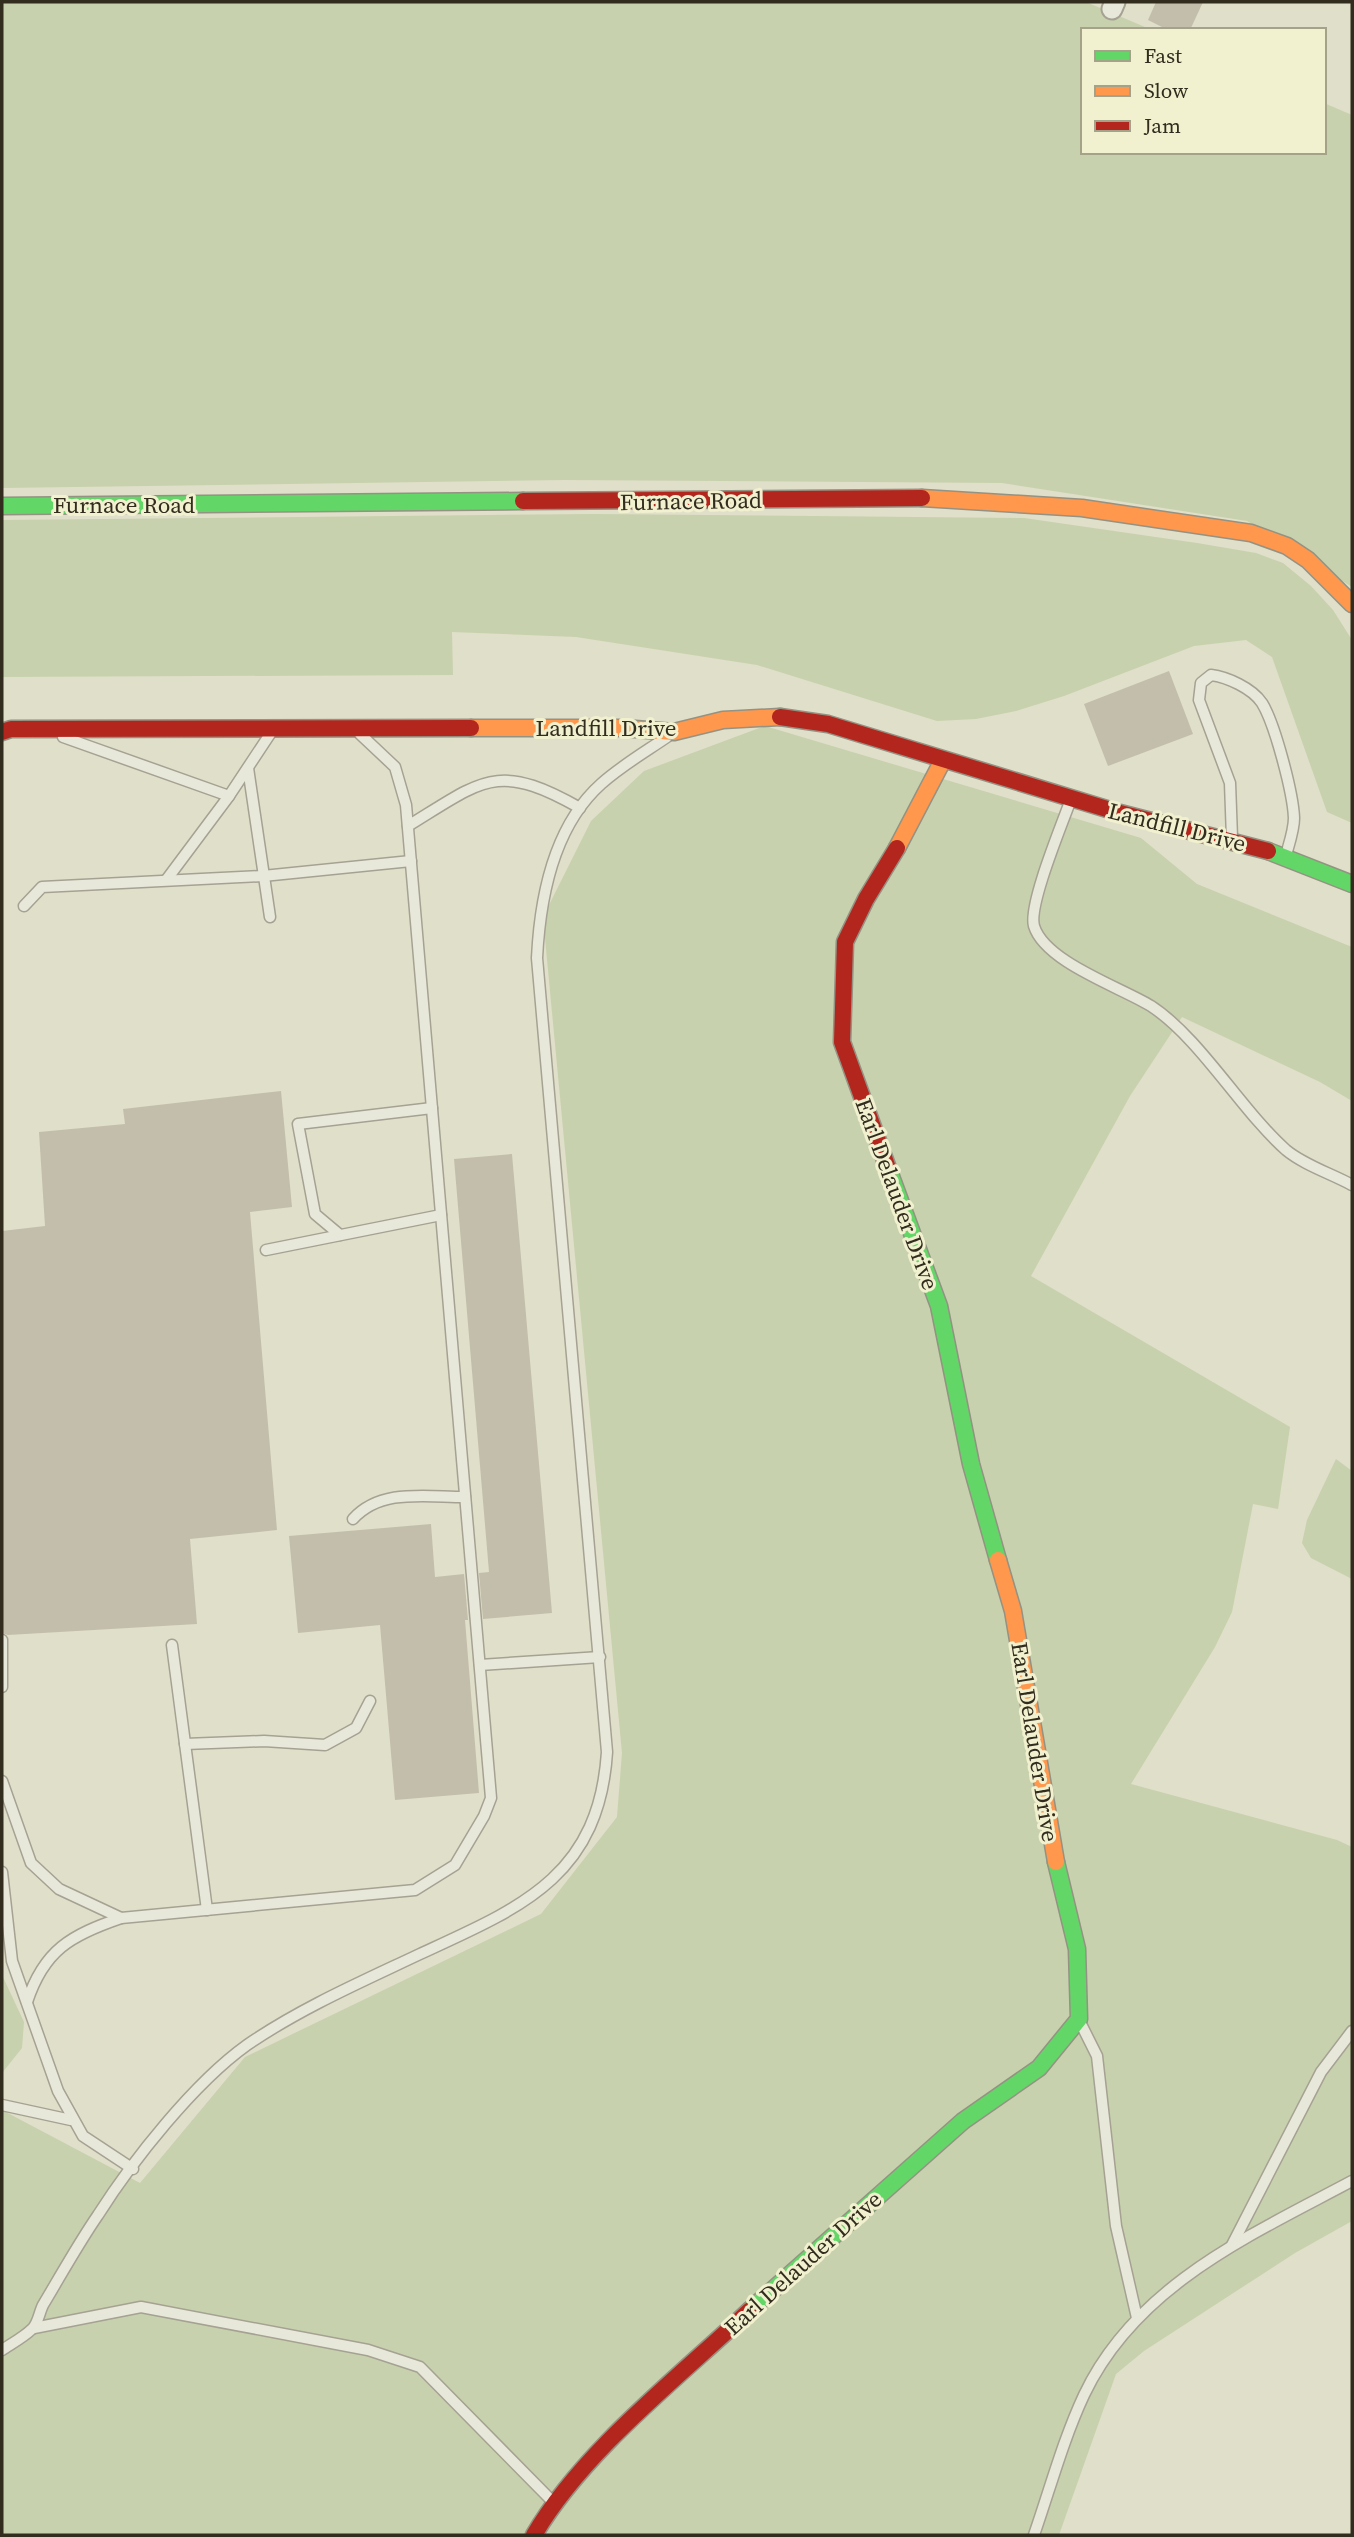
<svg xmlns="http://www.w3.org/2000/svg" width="1354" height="2537" font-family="'Source Serif 4',serif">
	<rect width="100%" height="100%" fill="#e0dfc9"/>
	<!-- green -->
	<g fill="#c7d1ad">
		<path d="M2,2H1086L1152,30H1083V152H1324V103L1352,115V587L1247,521L1002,483L564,480L2,488Z"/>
		<path d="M593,514L1024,518L1197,543L1256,553L1283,563L1311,586L1333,610L1352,640V823L1327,812L1272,657L1246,640L1194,646L1064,696L1016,711L976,719L937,721L757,665L576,637L452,632L453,675L2,677V520Z"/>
		<path d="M765,726L1141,838L1197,884L1352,947V1101L1320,1082L1182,1017L1130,1096L1031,1276L1290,1427L1278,1509L1253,1504L1232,1612L1215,1647L1131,1784L1337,1840L1352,1847V2221L1295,2253L1144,2351L1116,2374L1059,2535H2V2110L140,2183L245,2057L541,1914L617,1817L622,1753L543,917L591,821L644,771Z"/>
		<path d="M1336,1459L1352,1471V1579L1311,1558L1302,1543L1307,1520Z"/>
		<path d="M2,1975L24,2022L22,2048L2,2073Z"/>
	</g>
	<!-- building -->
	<g fill="#c3beab">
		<path d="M1156,2H1203L1190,30H1168L1148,20Z"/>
		<path d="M1169,671L1193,734L1108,766L1084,704Z"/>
		<path d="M281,1091L292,1207L250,1212L277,1530L190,1539L197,1624L8,1635L2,1633V1231L45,1226L39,1132L125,1124L123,1109Z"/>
		<path d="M512,1154L552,1613L483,1619L479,1573L489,1572L454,1159Z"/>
		<path d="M431,1524L435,1577L464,1574L468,1620H465L479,1793L395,1800L380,1625L298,1633L289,1536Z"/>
	</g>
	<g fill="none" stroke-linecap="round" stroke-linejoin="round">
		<!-- lane casing -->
		<g stroke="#a5a293" stroke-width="13">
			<g id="lane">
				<path d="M63,737L229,796L272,731"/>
				<path d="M248,768L270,917"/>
				<path d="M1071,799C1063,822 1028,905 1034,926C1045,962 1120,987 1151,1006C1200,1038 1241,1110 1286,1150C1304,1165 1332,1174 1352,1185"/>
				<path d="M408,826C483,780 497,761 580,808"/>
				<path d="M1232,838L1230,783L1199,700L1201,683L1211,675C1227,677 1252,688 1262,703C1275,724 1293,793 1294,818C1294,830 1289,844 1286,855"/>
				<path d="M167,879L229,796"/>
				<path d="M24,906L42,887L263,876L411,861"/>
				<path d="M340,1235L315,1214L298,1124L432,1108"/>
				<path d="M266,1250L441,1215"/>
				<path d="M353,1519C381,1488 426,1497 465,1497"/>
				<path d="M2,1640V1687"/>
				<path d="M172,1645L207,1910"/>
				<path d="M480,1665L600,1657"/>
				<path d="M185,1744L264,1741L325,1745L356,1728L370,1701"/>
				<path d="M2,1781L31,1863L59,1889L121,1918L415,1890L455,1865L484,1816L491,1798L406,805L395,767L360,734"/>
				<path d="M2,1872L12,1961L58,2091L83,2136L133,2169"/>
				<path d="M27,2002C44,1950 71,1935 121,1918"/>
				<path d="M1080,2022L1097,2056L1116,2226L1137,2318"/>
				<path d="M2,2105L71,2120"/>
				<path d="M1232,2245L1321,2072L1352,2031"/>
				<path d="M34,2328L141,2307L368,2350L420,2367L555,2504"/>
				<path d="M2,2350C11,2344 24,2337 32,2329C38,2324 39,2313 43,2305C61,2275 78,2244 98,2215C133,2160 194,2083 247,2045C301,2008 361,1982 420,1954C520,1908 599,1877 607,1752L537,958C540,897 553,827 601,784C621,766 645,752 667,737"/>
				<path d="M1034,2535C1050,2489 1063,2440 1084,2395C1136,2285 1251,2235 1352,2181"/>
			</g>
		</g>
		<!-- street casing -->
		<g stroke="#a5a293" stroke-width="23">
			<path id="street" d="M1112,9L1115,2"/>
		</g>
		<!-- fast casing -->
		<g stroke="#949283" stroke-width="19">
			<g id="fast">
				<path d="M2,506L523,501"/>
				<path d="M1268,851L1352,884"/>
				<path d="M889,1171L939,1306L971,1464L998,1560"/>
				<path d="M750,2310L963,2121L1039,2068L1079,2019L1077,1949L1056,1862"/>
			</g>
		</g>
		<!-- slow casing -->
		<g stroke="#949283" stroke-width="19">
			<g id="slow">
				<path d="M922,498L1082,508L1251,533L1287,546L1308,560L1352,604"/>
				<path d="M471,728H622L674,732L723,720L780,717"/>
				<path d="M897,848L943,760"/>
				<path d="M998,1560L1013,1611L1056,1862"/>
			</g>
		</g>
		<!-- jam casing -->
		<g stroke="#949283" stroke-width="19">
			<g id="jam">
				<path d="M523,501L922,498"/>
				<path d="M780,717L828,724L1120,813L1268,851"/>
				<path d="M2,732L11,729L471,728"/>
				<path d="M889,1171L842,1042L845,942L866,899L897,848"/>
				<path d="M534,2535C583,2451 679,2377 750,2310"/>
			</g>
		</g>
		<!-- lane -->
		<use href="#lane" stroke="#e8e8da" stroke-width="10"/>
		<!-- street -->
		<use href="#street" stroke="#e8e8da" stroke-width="19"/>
		<!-- fast -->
		<use href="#fast" stroke="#63d668" stroke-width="16"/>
		<!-- slow -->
		<use href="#slow" stroke="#ff974d" stroke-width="16"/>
		<!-- jam -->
		<use href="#jam" stroke="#b3261e" stroke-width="16"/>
	</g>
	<g text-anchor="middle" stroke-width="6" stroke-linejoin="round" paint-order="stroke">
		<!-- street labels -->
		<g font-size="23" fill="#312c1d" stroke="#f1f0cf">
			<text transform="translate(691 501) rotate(-1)" y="8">Furnace Road</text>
			<text x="124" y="513">Furnace Road</text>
			<text x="606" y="736">Landfill Drive</text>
			<text transform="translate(1177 827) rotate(14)" y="8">Landfill Drive</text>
			<text transform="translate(897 1194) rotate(70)" y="8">Earl Delauder Drive</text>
			<text transform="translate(1035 1742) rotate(81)" y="8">Earl Delauder Drive</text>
			<text transform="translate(803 2263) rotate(-42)" y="8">Earl Delauder Drive</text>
		</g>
	</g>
	<!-- border -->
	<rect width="1354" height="2537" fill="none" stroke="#312c1d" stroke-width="7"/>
	<!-- legend -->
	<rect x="1081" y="28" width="245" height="126" fill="#f1f0cf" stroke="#a4a288" stroke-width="2"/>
	<rect x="1095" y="51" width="35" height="10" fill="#63d668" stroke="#a4a288" stroke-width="2"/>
	<text x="1144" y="63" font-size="21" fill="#312c1d">Fast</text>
	<rect x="1095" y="86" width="35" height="10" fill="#ff974d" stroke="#a4a288" stroke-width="2"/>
	<text x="1144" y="98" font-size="21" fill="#312c1d">Slow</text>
	<rect x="1095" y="121" width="35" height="10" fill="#b3261e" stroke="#a4a288" stroke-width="2"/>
	<text x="1144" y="133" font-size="21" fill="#312c1d">Jam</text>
</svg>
